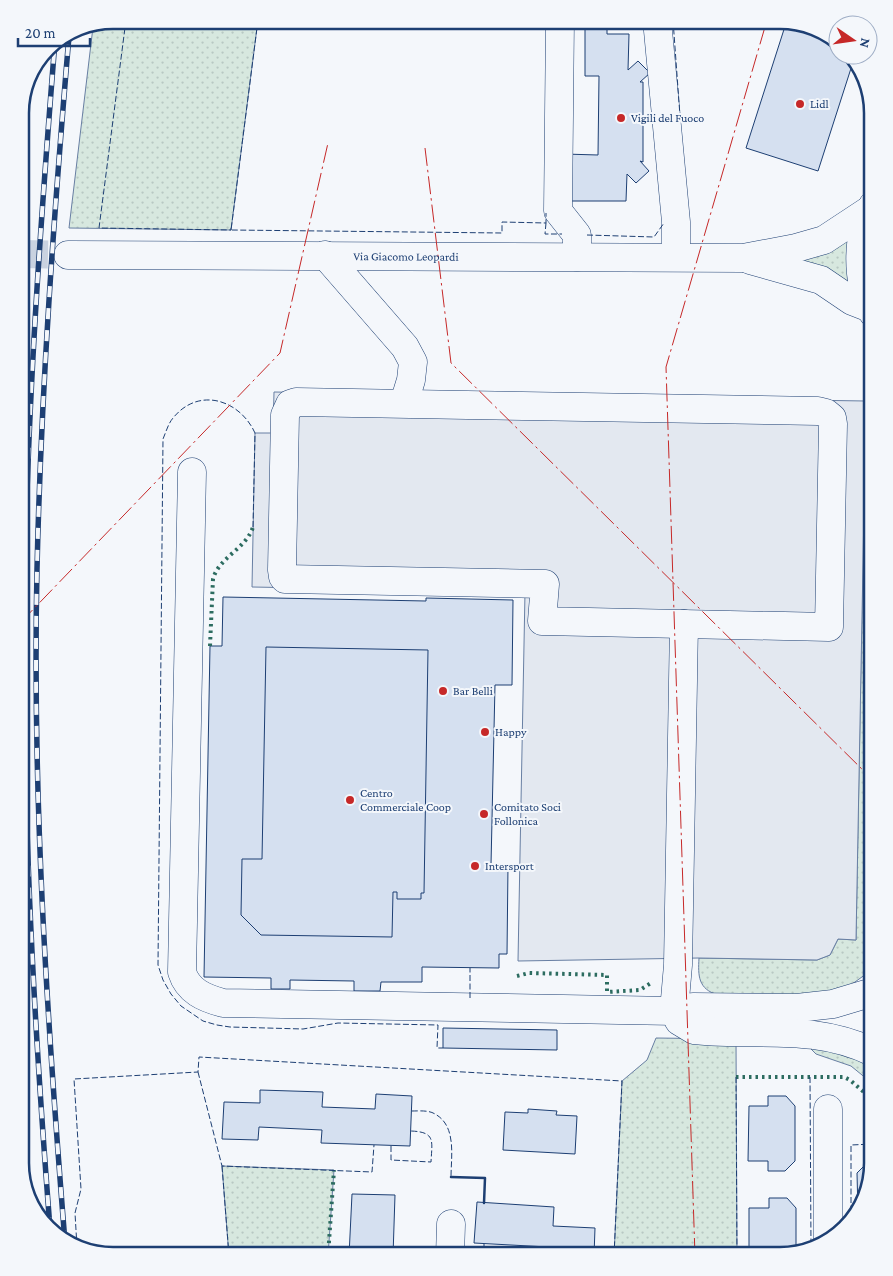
<svg xmlns="http://www.w3.org/2000/svg" width="893" height="1276" font-family="'Crimson Pro',serif">
	<defs>
		<pattern id="grass-dots" width="8" height="8" patternUnits="userSpaceOnUse" patternTransform="scale(1.25)"><rect width="8" height="8" fill="#d7e8df"/><path d="M2 2h.1M6 6h.1" fill="none" stroke="#b8c8c3" stroke-width="1.8" stroke-linecap="round"/></pattern>
	</defs>
	<rect width="100%" height="100%" fill="#f4f7fb"/>
	<!-- grass -->
	<g fill="url(#grass-dots)" stroke="#687fa3">
		<path d="M112,20H258L231,230L69,228L93,27Z"/>
		<path d="M28,76L20,184V106Z"/>
		<path d="M850,235V286L781,261Z"/>
		<path d="M866,389L873,396V969L848,987L821,995H718C698,989 698,976 699,958L817,960L830,955L838,939L856,940Z"/>
		<path d="M656,1038L736,1039L737,1256H614L622,1081L647,1060Z"/>
		<path d="M811,1039L873,1065V1084L851,1066L816,1054L811,1049Z"/>
		<path d="M222,1166L334,1170L328,1256H229Z"/>
	</g>
	<!-- parking -->
	<path fill="#e3e8f0" stroke="#687fa3" d="M274,392L866,401L856,940L838,939L830,955L817,960L699,958L518,961L525,592L252,587L255,433H273Z"/>
	<!-- building -->
	<g fill="#d5e0f0" stroke="#1d3f73">
		<path d="M585,20H607V34H629L628,70L638,61L650,73L640,82H643V162L640,161L649,171L636,183L627,174L626,201H564V154L598,155L599,76H585Z"/>
		<path d="M787,20L827,33L838,43V55H850L854,59L818,171L746,148Z"/>
		<path d="M223,597L426,601V598L513,600L512,685H495L491,865H508L507,954H499V968L422,967V982H381L380,991H354V981L290,980V989H271V978L204,977L210,646H222Z"/>
		<path d="M266,647L428,650L424,893H421V899H397V892H393L392,937L261,935L241,915L242,859H262Z"/>
		<path d="M443,1028L557,1030V1050L443,1048Z"/>
		<path d="M260,1090L323,1092L322,1107L375,1109L376,1094L412,1096L410,1146L321,1143L322,1130L259,1127L258,1140L222,1139L224,1102L260,1103Z"/>
		<path d="M768,1096H786L795,1106V1161L785,1171H768V1161H748L749,1106H768Z"/>
		<path d="M528,1109L557,1111L556,1115L577,1116L575,1154L503,1150L505,1112L528,1113Z"/>
		<path d="M867,1163L873,1164L860,1210L858,1213L857,1173Z"/>
		<path d="M352,1194L395,1195L393,1256H349Z"/>
		<path d="M769,1198H787L796,1208V1252L781,1256H749V1208H769Z"/>
		<path d="M477,1202L554,1207L553,1226L595,1228L594,1256H548V1247L474,1243Z"/>
	</g>
	<g fill="none" stroke-linecap="round" stroke-linejoin="round">
		<!-- major-tunnel -->
		<path stroke="#c9d2e0" stroke-width="28" stroke-dasharray="28 14" stroke-linecap="butt" d="M20,254L68,255"/>
		<!-- minor casing -->
		<g stroke="#1d3f73" stroke-width="29">
			<g id="minor">
				<path d="M560,20L558,211L577,235V257"/>
				<path d="M657,20L676,222V257"/>
				<path d="M325,255L405,347L413,362L411,380L404,403"/>
				<path d="M296,402L818,411L826,413L832,418L833,424L829,627L542,621L545,584L285,579L283,577L282,570L285,415L290,404Z"/>
				<path d="M192,472L182,972C188,991 204,998 223,1003L674,1011L693,1007L797,1008L833,1004L873,992"/>
				<path d="M684,624L678,965L674,1011L679,1021L694,1030C758,1037 811,1023 873,1052"/>
				<path d="M828,1109V1242"/>
				<path d="M450,1256L451,1224"/>
			</g>
		</g>
		<!-- major casing -->
		<g stroke="#1d3f73" stroke-width="29">
			<g id="major">
				<path id="s1" d="M68,255L743,258L796,248L824,240L871,209"/>
				<path d="M750,260L821,280L852,301L870,308"/>
				<path d="M873,313C856,281 856,237 873,205"/>
			</g>
		</g>
		<!-- minor -->
		<use href="#minor" stroke="#f4f7fb" stroke-width="28"/>
		<!-- major -->
		<use href="#major" stroke="#f4f7fb" stroke-width="28"/>
		<!-- rail casing -->
		<g stroke="#1d3f73" stroke-width="5.5">
			<g id="rail">
				<path d="M50,1228C33,1010 21,791 25,572C28,395 41,218 55,41"/>
				<path d="M65,1242C47,1018 32,794 37,569C41,391 54,214 69,36"/>
			</g>
		</g>
		<!-- rail -->
		<use href="#rail" stroke="#f4f7fb" stroke-width="4" stroke-dasharray="11" stroke-linecap="butt"/>
		<!-- hedge -->
		<g stroke="#2c6c60" stroke-width="4" stroke-dasharray="2.5 4" stroke-linecap="butt">
			<path d="M210,646L213,579C219,557 246,549 253,527"/>
			<path d="M517,976L529,973L607,975V992L640,990L651,983"/>
			<path d="M736,1077H844L850,1080L873,1100"/>
			<path d="M328,1256L334,1170"/>
		</g>
		<!-- fence -->
		<g stroke="#1d3f73" stroke-width="1" stroke-dasharray="6 2.5" stroke-linecap="butt">
			<path d="M126,20L99,228L231,230V228"/>
			<path d="M258,20L231,230L502,233V222L546,223V213"/>
			<path d="M673,20L680,116"/>
			<path d="M546,223L545,234H562"/>
			<path d="M587,235L654,237L664,223"/>
			<path d="M253,527L255,433C240,400 199,386 173,418C168,424 166,432 163,439L158,965L163,980L171,994L181,1006L203,1021L217,1025L230,1027L303,1029L338,1023L438,1025L437,1048H443"/>
			<path d="M470,998V968"/>
			<path d="M198,1072L222,1166L372,1172L374,1145"/>
			<path d="M736,1077L737,1256"/>
			<path d="M810,1077L811,1248"/>
			<path d="M412,1111C419,1111 429,1110 435,1114C457,1126 451,1157 451,1177"/>
			<path d="M391,1146V1160L431,1162C432,1141 436,1132 411,1131"/>
			<path d="M222,1166L229,1256"/>
			<path d="M851,1220V1145L873,1144"/>
			<path d="M484,1244V1254L518,1256"/>
			<path d="M77,1247L75,1213L81,1189L74,1079L198,1072L199,1057L622,1081L614,1256"/>
		</g>
		<!-- wall -->
		<path stroke="#1d3f73" stroke-width="2.5" d="M451,1177L485,1178L484,1203"/>
		<!-- power -->
		<g stroke="#c62828" stroke-width="1" stroke-dasharray="18 4 2.5 4" stroke-linecap="butt">
			<path d="M425,148L451,363L873,780"/>
			<path d="M20,623L280,353L328,143"/>
			<path d="M695,1256L666,367L767,20"/>
		</g>
	</g>
	<!-- markers -->
	<g fill="#c62828" stroke="#f4f7fb" stroke-width="2">
		<circle cx="800" cy="104" r="5"/>
		<circle cx="621" cy="118" r="5"/>
		<circle cx="443" cy="691" r="5"/>
		<circle cx="485" cy="732" r="5"/>
		<circle cx="350" cy="800" r="5"/>
		<circle cx="484" cy="814" r="5"/>
		<circle cx="475" cy="866" r="5"/>
	</g>
	<g text-anchor="middle" stroke-width="4" stroke-linejoin="round" paint-order="stroke">
		<!-- poi labels -->
		<g font-size="12" fill="#1d3f73" stroke="#f4f7fb" text-anchor="start">
			<text x="810" y="108">Lidl</text>
			<text x="631" y="122">Vigili del Fuoco</text>
			<text x="453" y="695">Bar Belli</text>
			<text x="495" y="736">Happy</text>
			<text x="360" y="797">Centro<tspan x="360" dy="14">Commerciale Coop</tspan></text>
			<text x="494" y="811">Comitato Soci<tspan x="494" dy="14">Follonica</tspan></text>
			<text x="485" y="870">Intersport</text>
		</g>
		<!-- street labels -->
		<g font-size="12" fill="#1d3f73" stroke="#f4f7fb">
			<text dy="4" stroke="none"><textPath href="#s1" startOffset="338">Via Giacomo Leopardi</textPath></text>
		</g>
	</g>
	<!-- crop -->
	<path d="M0 0H893V1276H0ZM113 29H780A84 84 0 0 1 864 113V1163A84 84 0 0 1 780 1247H113A84 84 0 0 1 29 1163V113A84 84 0 0 1 113 29Z" fill="#f4f7fb" fill-rule="evenodd"/>
	<path fill="none" stroke="#1d3f73" stroke-width="2.5" d="M113 29H780A84 84 0 0 1 864 113V1163A84 84 0 0 1 780 1247H113A84 84 0 0 1 29 1163V113A84 84 0 0 1 113 29Z"/>
	<!-- north arrow -->
	<g transform="translate(853 40) rotate(103)"><circle r="24" fill="#f4f7fb" stroke="#9eadc5"/>
	<path d="M0-4L9 19L0 12L-9 19Z" fill="#c62828"/>
	<text y="-8" font-size="14" font-weight="bold" text-anchor="middle" fill="#1d3f73">N</text>
	</g>
	<!-- scale -->
	<path d="M18 38v8h72v-8" fill="none" stroke="#1d3f73" stroke-width="2.5"/>
	<text x="25" y="38" font-size="15" fill="#1d3f73" stroke="#f4f7fb" stroke-width="4" paint-order="stroke">20 m</text>
</svg>
